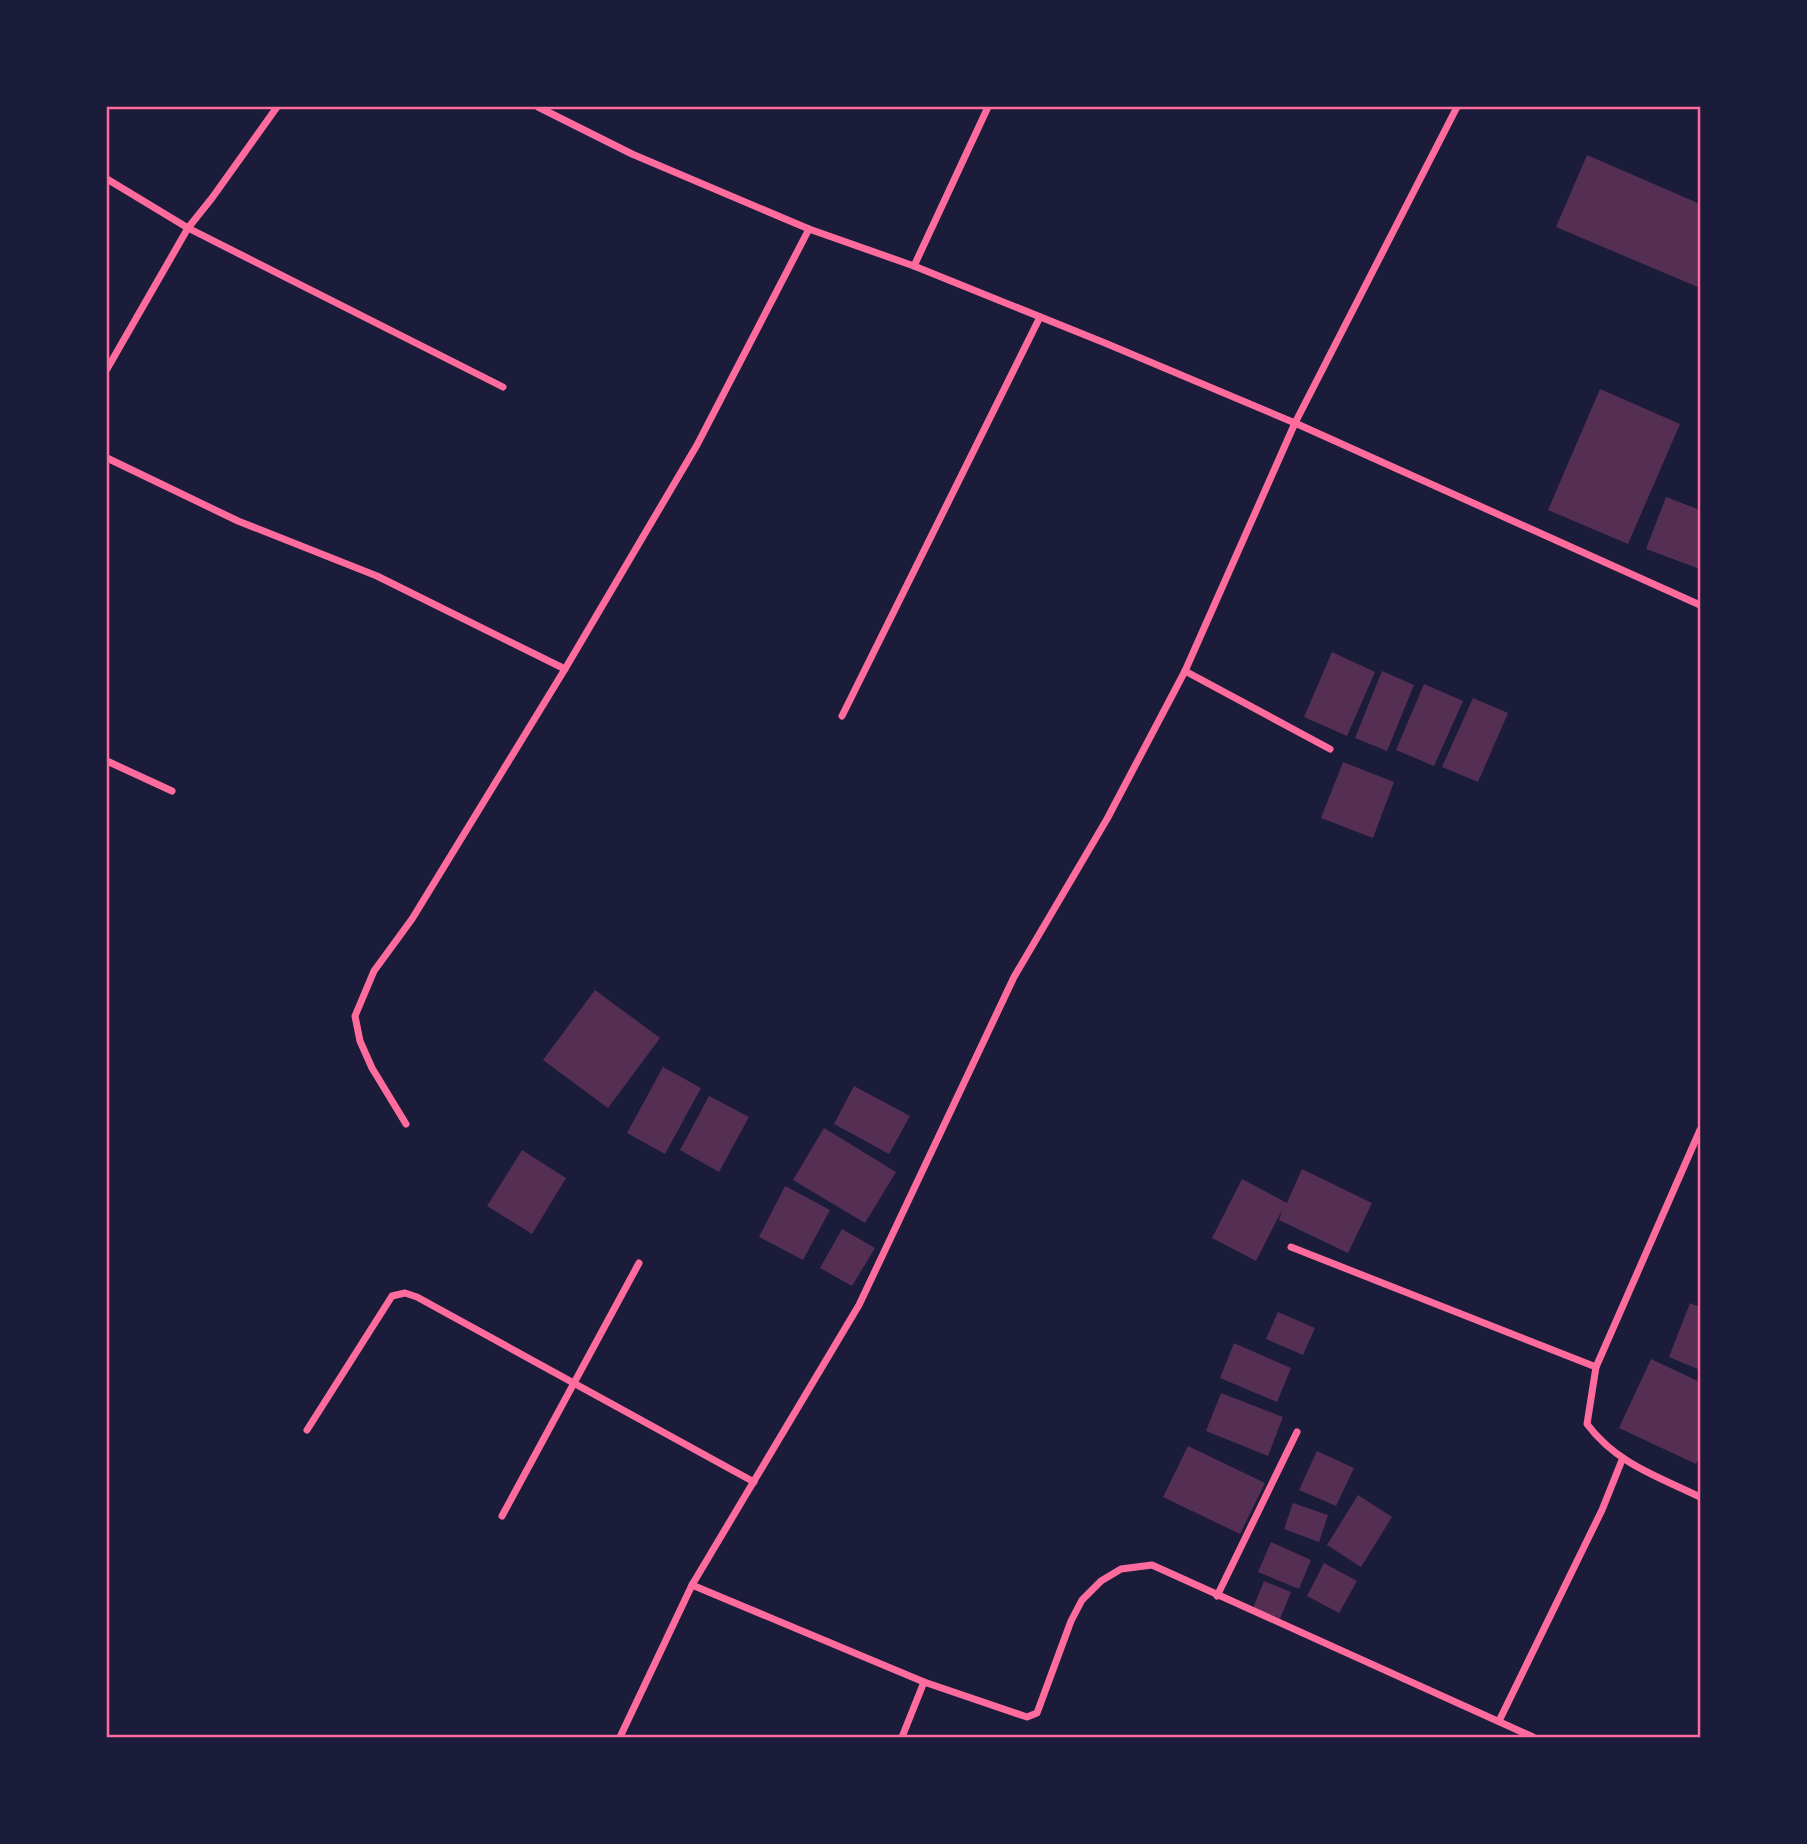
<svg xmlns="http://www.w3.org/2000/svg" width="1807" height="1844" font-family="Roboto,sans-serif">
	<rect width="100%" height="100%" fill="#1b1b3a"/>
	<!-- building -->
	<g fill="#542f53">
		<path d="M1587,155L1700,204V288L1556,227Z"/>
		<path d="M1600,389L1680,424L1628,544L1548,510Z"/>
		<path d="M1666,497L1700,510V569L1646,549Z"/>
		<path d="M1332,652L1375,672L1347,736L1304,717Z"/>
		<path d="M1382,671L1414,685L1387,751L1355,738Z"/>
		<path d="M1424,684L1463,701L1434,766L1396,750Z"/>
		<path d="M1473,698L1508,713L1478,782L1442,767Z"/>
		<path d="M1343,762L1394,782L1373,838L1321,818Z"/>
		<path d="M595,990L660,1038L608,1108L543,1060Z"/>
		<path d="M663,1067L701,1088L665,1154L627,1133Z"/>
		<path d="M854,1086L910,1116L889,1154L834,1124Z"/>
		<path d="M709,1096L749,1117L719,1172L680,1150Z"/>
		<path d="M824,1128L896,1172L865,1223L793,1180Z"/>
		<path d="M522,1150L566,1178L532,1234L487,1206Z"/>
		<path d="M1302,1169L1372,1203L1348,1253L1279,1220L1282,1210L1256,1261L1212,1238L1242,1179L1287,1203Z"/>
		<path d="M785,1186L830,1210L803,1260L759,1237Z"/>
		<path d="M842,1229L875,1248L852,1286L820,1268Z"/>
		<path d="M1690,1303L1700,1307V1370L1669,1357Z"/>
		<path d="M1278,1312L1315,1328L1303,1355L1266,1339Z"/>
		<path d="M1234,1343L1291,1368L1277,1402L1220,1378Z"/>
		<path d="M1651,1359L1700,1382V1455L1696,1464L1619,1428Z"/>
		<path d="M1221,1393L1283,1417L1268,1456L1206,1431Z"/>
		<path d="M1188,1446L1265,1483L1240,1534L1163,1497Z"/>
		<path d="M1317,1451L1354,1468L1336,1506L1299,1490Z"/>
		<path d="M1358,1495L1392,1517L1361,1567L1327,1545Z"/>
		<path d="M1293,1503L1328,1515L1319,1542L1284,1529Z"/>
		<path d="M1271,1542L1311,1560L1299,1589L1258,1572Z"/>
		<path d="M1324,1563L1357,1581L1339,1613L1307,1596Z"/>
		<path d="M1264,1581L1291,1592L1280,1619L1253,1608Z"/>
	</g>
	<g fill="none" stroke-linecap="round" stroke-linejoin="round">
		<!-- minor -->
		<g stroke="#ff6b9d" stroke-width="7">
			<path d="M538,107L632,154L809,229L914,266L1105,343L1295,423L1700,605"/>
			<path d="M107,179L188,228L503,387"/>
			<path d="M914,266L988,107"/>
			<path d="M107,369L188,228L212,198L277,107"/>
			<path d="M107,458L238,521L377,576L565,669"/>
			<path d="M1185,671L1330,749"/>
			<path d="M842,716L1040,317"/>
			<path d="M107,761L172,791"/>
			<path d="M406,1124L372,1068L360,1041L355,1016L374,971L412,919L565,669L697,445L809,229"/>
			<path d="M1700,1130L1596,1367L1587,1424C1617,1464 1657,1476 1700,1497"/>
			<path d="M1291,1247L1596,1367"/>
			<path d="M307,1430L392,1296L405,1293L417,1297L754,1482"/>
			<path d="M502,1516L639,1263"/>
			<path d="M692,1585L924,1682L1027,1717L1037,1713L1071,1621L1082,1600L1101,1581L1121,1569L1152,1565L1533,1737"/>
			<path d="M1217,1596L1297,1432"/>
			<path d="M1499,1721L1602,1510L1622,1460"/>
			<path d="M620,1737L692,1585L859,1305L1014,977L1107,819L1185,671L1295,423L1457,107"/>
			<path d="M902,1737L924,1682"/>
		</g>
	</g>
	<!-- border -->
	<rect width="1807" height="1844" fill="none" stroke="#1b1b3a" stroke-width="217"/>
	<rect x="108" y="108" width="1591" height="1628" fill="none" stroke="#ff6b9d" stroke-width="2.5"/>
</svg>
